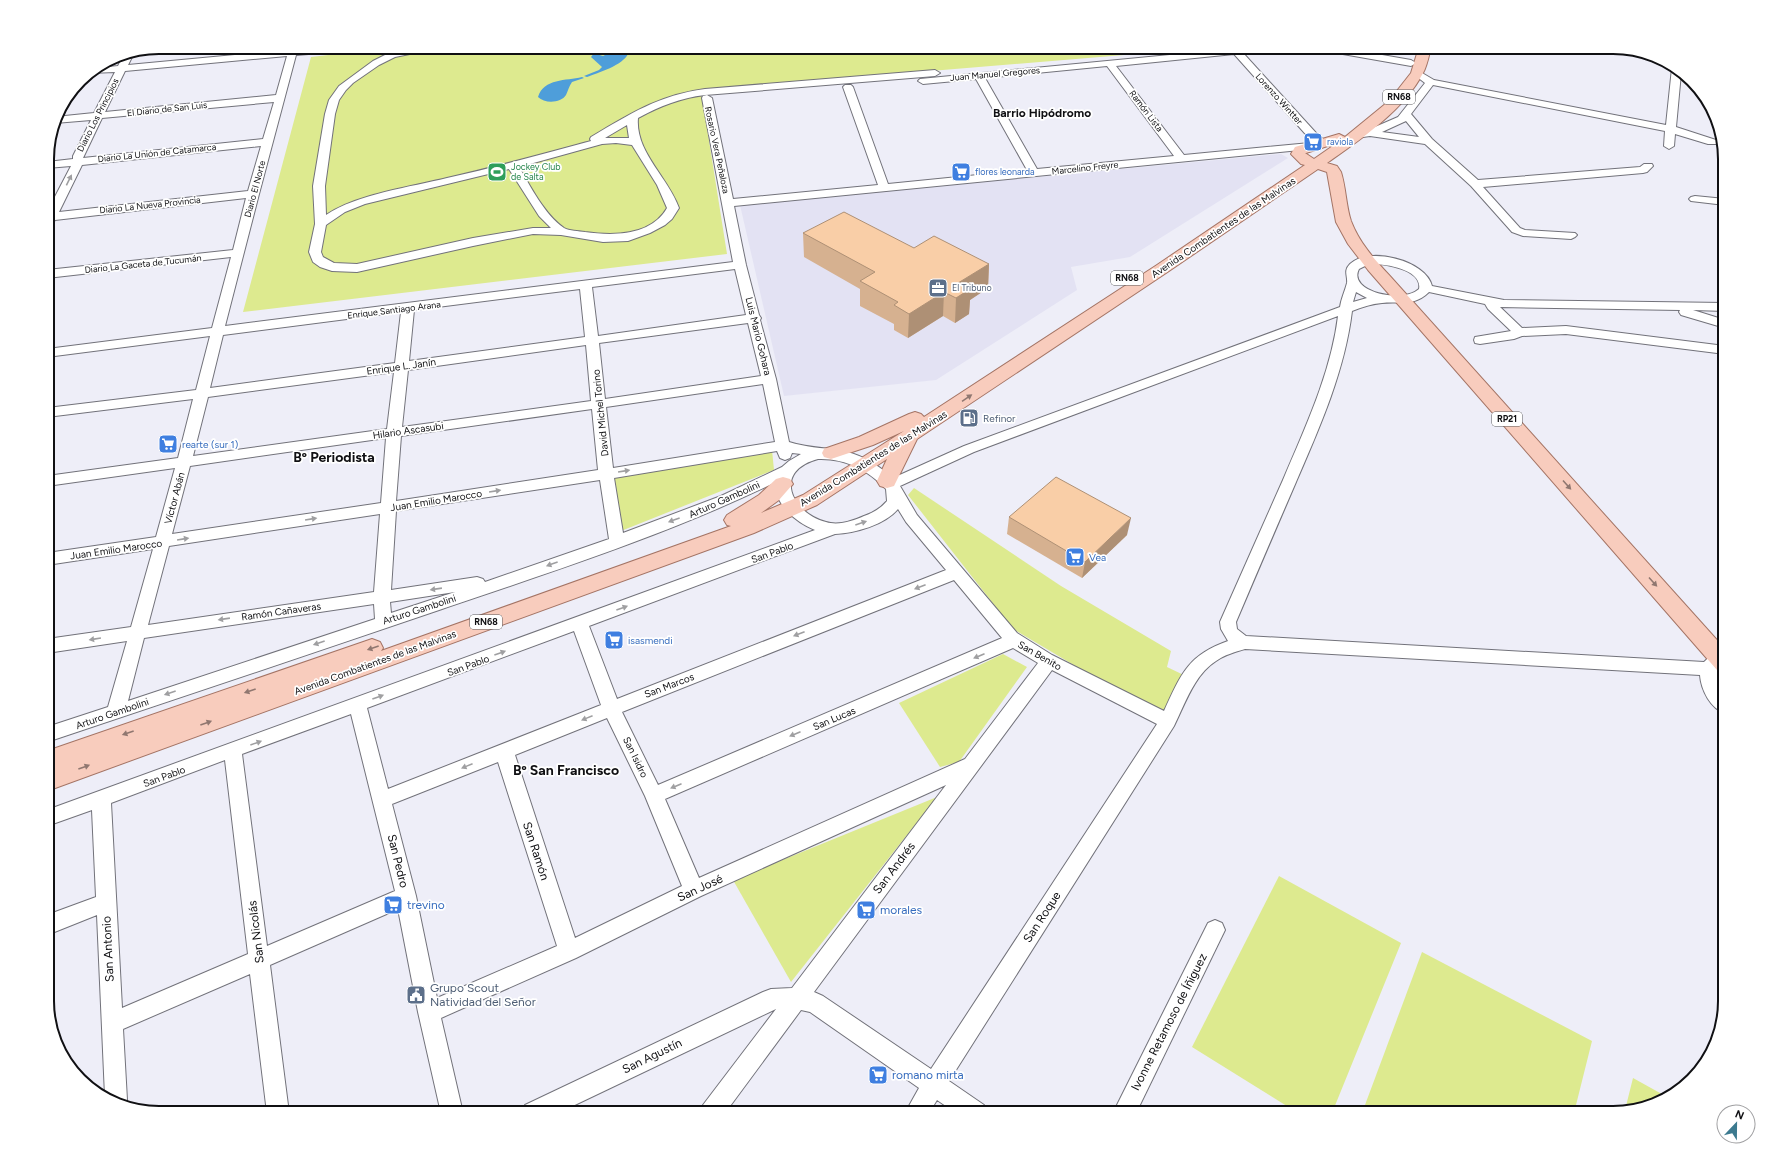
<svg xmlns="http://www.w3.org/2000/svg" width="1772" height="1160" font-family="Figtree,sans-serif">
	<rect width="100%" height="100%" fill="#eeeef8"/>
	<!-- built -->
	<path fill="#e3e2f3" d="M1281,154L1288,158L1130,257L1071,267L1077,290L936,380L784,396L740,205Z"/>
	<!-- green -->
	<g fill="#ddea8f">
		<path d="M397,47H1220L701,90L727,254L243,312L311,57Z"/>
		<path d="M772,450L774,470L621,531L606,474Z"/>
		<path d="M914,488L1061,586L1171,651L1167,667L1190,678L1168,721L1013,629L908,495Z"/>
		<path d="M1003,654L1027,667L959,762L940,767L899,703Z"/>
		<path d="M937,797L791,982L733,880Z"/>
		<path d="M1279,876L1401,943L1332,1113H1298L1192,1047Z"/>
		<path d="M1422,952L1592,1041L1574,1113H1362Z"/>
		<path d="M1633,1078L1669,1098L1625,1110Z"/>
	</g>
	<!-- water -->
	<g fill="#4e9eda">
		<path d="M617,49L628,54C623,65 598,73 587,77L584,76L599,70L602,67L591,57L595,52L600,50L596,54L603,56Z"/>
		<path d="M582,77L584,78L572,82C569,86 568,91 566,95C561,103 545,104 538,97C544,78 566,81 582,77Z"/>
	</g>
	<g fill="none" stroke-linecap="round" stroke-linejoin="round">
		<!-- minor casing -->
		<g stroke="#72727a" stroke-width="2">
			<g id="minor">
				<path d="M289,47H299L298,50L327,47H363L358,50L296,55L259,194L225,326L733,262L702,98L703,96L707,95L712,98L733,199L878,185L843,87L845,85H851L853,87L888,184L1027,170L976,79L923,84L918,81L920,79L1253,47H1288L1283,50L1244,54L1317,134L1328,143L1327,145H1319L1309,138L1234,54L1116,66L1184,155L1310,143L1315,146L1310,149L734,206L746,265L759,315L761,318L760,320L776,379L789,442C805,447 822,448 838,450C859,453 877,464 893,478L964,446L1340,307C1341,299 1345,291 1347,283C1348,276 1343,271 1350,264C1368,246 1426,260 1432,286L1504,300L1725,303V311L1693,310L1725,320V328L1681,315L1679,312L1680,310L1500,307L1522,328L1566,326L1725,346V354L1566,334L1522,336L1514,339L1480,344L1475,343L1474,340L1475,337L1511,331L1488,309L1485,304L1429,292C1414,307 1399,301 1382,303C1371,304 1362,307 1352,311C1345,370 1320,427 1296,482C1276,528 1256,575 1236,622L1237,629L1246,636L1704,662C1710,656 1714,654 1722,656L1725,661L1718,670L1717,677L1720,687L1725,694V713C1711,709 1701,690 1700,675L1245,649C1235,652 1224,655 1216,661C1194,675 1185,704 1174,726L949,1081L984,1105L987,1113H956L937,1100L929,1113H905L919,1088L810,1012L801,1010L725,1113H700L703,1105L776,1009L558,1113H522L525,1105L763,992L771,989L792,988L946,785L701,896L576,958L441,1018L463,1113H441L418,1012L398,909L270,965L289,1113H267L250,974L123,1029L127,1100L126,1103L105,1096L97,915L47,935V915L96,897L92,810L47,826V810L815,530C797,523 773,504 776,482C669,534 554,571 442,609C310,654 179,698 47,742V727L108,707L127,641L47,653V639L131,627L153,549L47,565V553L156,537L175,468L47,486V476L178,458L193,399L47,417V408L196,390L210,336L47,357V349L212,328L231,257L47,278V270L233,250L246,198L55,220L51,226L47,227V212L71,166L47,168V162L73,159V156L91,120L55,123V117L94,113L115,72L90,73L98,68L118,66L124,54L134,53L128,65L288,50ZM287,56L276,95L105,112L125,71ZM1107,66L1174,156L1037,169L985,78ZM274,102L263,139L83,158L102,118ZM261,146L248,191L59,212L82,165ZM1369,264C1383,263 1423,269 1419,289C1403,304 1347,292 1359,269ZM735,269L746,315L598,336L592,287ZM580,289L585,337L409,361L414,310ZM1356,292L1367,298L1353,302ZM401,312L395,363L210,388L223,335ZM1338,316C1331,373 1305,428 1283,480C1262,527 1241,575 1220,622L1221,629L1228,641C1188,655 1181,674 1164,711L1052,655L1017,633L917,515L900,486L974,452ZM748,323L761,376L605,399L599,343ZM586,345L591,401L402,427L408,370ZM394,372L387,429L193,456L208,397ZM763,384L775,442L613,468L606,407ZM592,409L598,470L396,501L401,436ZM386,438L381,503L172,534L190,466ZM777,451L780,458L785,460L790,458L792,453L801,454L789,461L782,467L721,496L623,533L614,478ZM818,459C845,458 868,470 886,489L887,501C881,508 873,513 864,516C853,521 838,526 826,522C791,513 772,471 818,459ZM600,480L609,539L485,582L483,579L477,577L391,590L396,511ZM898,509L906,522L946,570L617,699L589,626L835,534C856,533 884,525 898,509ZM380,514L374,592L148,625L169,546ZM954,580L1002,638L658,785L622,712ZM455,592L391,613L390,602ZM374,604L375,619L128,701L144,638ZM574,631L601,705L388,789L367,708ZM1013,648L1038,663L965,759L699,878L665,799ZM1052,670L1157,724L931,1069L823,996L814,992ZM351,714L395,891L267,946L242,754ZM607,718L645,796L682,886L575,938L515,755ZM225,760L248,954L122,1008L111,803ZM498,762L557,946L437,998L416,896L392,804Z"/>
				<path d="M417,47H436L434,49L395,57L379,65L353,83L346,90L339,100L335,114L325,186L326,215C357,194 411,187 447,178C496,167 543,154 591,141L590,139L591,137C630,114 659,95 705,89L935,70L940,73L935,76L705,95C680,98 660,106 638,118C635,152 668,177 679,208L672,219L665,225L650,233L628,241L603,242L561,235L533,234L473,246L357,272L332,271L320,267L313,262L309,252L315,224L313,186L325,114L329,100L339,86L373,61L389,53ZM627,125L629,138H605ZM616,143L632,145L657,185L667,208C651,236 613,236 585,232C579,231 569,231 564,228C544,214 531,187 519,167L602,144ZM509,169L539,216L551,228H533L473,238L357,264L334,263L323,257L321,252L326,225L345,212L365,204Z"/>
				<path d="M1315,47H1336L1411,60L1416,63L1411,66L1320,50Z"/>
				<path d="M1675,66L1681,73L1676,127L1716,140L1717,142L1716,144H1708L1675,134L1674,146L1669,149L1664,146L1665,131L1433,85L1411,114L1432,139L1478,180L1640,167L1644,164H1652L1653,166L1647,172L1643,173L1483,187L1520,228L1525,230L1575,233L1577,235L1575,237L1571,239L1523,236L1512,232L1471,186L1425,144L1370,136L1356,138L1351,135L1352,133L1368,130L1398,117L1425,83L1412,73L1417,70L1434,80L1666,125L1672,68ZM1406,121L1419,137L1382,132Z"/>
				<path d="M1695,196L1725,199V205L1691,201L1689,199L1691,197Z"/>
				<path d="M1215,920L1222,923L1225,930L1136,1113H1113L1208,923Z"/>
			</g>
		</g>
		<!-- major casing -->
		<g stroke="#a47465" stroke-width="2">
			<path id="major" d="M1419,47H1431C1429,55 1427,66 1423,73C1404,110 1360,140 1327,163L1337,166L1341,172C1346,188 1346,206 1351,221C1359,242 1374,259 1389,275L1725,649V673L1717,670L1368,270L1348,244L1336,222L1327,172L1318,169L1169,271L917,439L894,486L887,488L880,486L877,481L887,459L817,505L754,533L47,791V751L372,639L380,642L383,648L381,651L731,526L727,525L724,520L727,515L759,495L776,479L783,477L790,479L793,484L779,500L761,513L803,495L904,431L873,445L831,459L824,457L822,453L824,449L859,437L909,414L915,412L921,414L924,417L1157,265L1305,165L1301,164L1291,154L1295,147L1339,134L1345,137L1389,101L1411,73ZM1337,143L1314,159L1305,153H1306Z"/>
		</g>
		<!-- minor -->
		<use href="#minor" fill="#fff" fill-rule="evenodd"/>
		<!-- major -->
		<use href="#major" fill="#f8ccbd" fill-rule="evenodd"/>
	</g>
	<!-- wall -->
	<g fill="#d6b190">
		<path d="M803,233L914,248L989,264L988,288L970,300L969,314L955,323L943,316L908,338L894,330V324L860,306V289L804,257Z"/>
		<path d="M1009,517L1127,535L1082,578L1007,534Z"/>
	</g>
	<!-- shaded-wall -->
	<g fill="#ae9075">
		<path d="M989,264L988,288L970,300L969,314L955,323L956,298L958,283Z"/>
		<path d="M944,292L943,316L908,338L909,314Z"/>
		<path d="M1131,518L1127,535L1082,578L1085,562Z"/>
	</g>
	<!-- building -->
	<g fill="#f9cea7" stroke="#ae9075">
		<path d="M844,212L914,248L934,236L989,264L958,283L970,289L956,298L944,292L909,314L894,305L898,302L860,281L875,272L803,233Z"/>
		<path d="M1056,477L1131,518L1085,562L1009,517Z"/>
	</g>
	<!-- one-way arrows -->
	<defs><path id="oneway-solid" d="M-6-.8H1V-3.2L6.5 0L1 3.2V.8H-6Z"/></defs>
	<g fill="#9f9fa1">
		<use href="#oneway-solid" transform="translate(69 180) rotate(-64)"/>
		<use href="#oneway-solid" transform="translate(624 471) rotate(-9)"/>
		<use href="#oneway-solid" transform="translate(495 491) rotate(-9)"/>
		<use href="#oneway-solid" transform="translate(311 519) rotate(-9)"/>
		<use href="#oneway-solid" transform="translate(674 520) rotate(160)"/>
		<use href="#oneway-solid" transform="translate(861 523) rotate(-19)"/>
		<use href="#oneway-solid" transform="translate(183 539) rotate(-9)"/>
		<use href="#oneway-solid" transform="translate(552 564) rotate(160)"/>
		<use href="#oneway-solid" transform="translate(920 587) rotate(159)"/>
		<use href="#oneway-solid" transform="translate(436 589) rotate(172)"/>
		<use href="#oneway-solid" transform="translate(622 608) rotate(-20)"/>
		<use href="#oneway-solid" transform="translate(224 619) rotate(172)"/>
		<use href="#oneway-solid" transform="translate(799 634) rotate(159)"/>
		<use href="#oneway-solid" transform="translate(95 639) rotate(171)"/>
		<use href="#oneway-solid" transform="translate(319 643) rotate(161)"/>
		<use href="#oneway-solid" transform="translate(500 653) rotate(-20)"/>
		<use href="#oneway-solid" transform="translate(979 656) rotate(157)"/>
		<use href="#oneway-solid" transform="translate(170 693) rotate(161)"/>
		<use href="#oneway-solid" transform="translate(378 697) rotate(-20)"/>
		<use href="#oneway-solid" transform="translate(587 718) rotate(158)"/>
		<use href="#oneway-solid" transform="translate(795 734) rotate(157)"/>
		<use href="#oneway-solid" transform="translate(256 743) rotate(-20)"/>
		<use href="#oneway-solid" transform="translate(467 766) rotate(158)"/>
		<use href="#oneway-solid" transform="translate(676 786) rotate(157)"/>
	</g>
	<g fill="#907770">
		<use href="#oneway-solid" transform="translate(967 398) rotate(-34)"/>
		<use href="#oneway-solid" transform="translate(1567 485) rotate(48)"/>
		<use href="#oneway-solid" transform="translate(1653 582) rotate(48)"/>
		<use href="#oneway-solid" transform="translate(373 648) rotate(161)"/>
		<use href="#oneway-solid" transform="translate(250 691) rotate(161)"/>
		<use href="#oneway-solid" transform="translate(206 723) rotate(-20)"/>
		<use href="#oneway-solid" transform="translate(128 733) rotate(161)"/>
		<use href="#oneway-solid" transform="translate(84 767) rotate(-20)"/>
	</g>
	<!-- icons -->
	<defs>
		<g id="supermarket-square" transform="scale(1)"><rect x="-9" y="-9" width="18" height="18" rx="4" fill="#3f7fe0" stroke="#fff"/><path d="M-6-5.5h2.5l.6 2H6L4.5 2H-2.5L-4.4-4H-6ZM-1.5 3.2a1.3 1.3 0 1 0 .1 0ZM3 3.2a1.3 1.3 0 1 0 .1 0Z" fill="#fff"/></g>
		<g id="stadium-square" transform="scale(1)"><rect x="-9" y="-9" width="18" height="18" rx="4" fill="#2e9e5b" stroke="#fff"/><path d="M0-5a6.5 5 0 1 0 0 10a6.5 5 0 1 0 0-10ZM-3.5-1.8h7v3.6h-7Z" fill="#fff"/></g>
		<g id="office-square" transform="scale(1)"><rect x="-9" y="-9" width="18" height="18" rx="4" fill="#5c6f8a" stroke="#fff"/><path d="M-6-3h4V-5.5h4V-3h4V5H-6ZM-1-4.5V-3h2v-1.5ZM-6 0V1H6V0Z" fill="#fff"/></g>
		<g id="fuel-square" transform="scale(1)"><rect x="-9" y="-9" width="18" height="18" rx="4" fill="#5c6f8a" stroke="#fff"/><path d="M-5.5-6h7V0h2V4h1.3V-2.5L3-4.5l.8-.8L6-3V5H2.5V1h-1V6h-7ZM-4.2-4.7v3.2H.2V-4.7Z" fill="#fff"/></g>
		<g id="civic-square" transform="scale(1)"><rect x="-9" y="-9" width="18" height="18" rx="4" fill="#5c6f8a" stroke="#fff"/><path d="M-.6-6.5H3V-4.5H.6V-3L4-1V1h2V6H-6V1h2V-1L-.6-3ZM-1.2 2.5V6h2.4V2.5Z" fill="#fff"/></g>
	</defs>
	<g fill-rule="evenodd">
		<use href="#supermarket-square" x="1313" y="142"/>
		<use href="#stadium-square" x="497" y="172"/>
		<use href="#supermarket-square" x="961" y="172"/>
		<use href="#office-square" x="938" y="288"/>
		<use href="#fuel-square" x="969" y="418"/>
		<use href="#supermarket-square" x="168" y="444"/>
		<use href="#supermarket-square" x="1075" y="557"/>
		<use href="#supermarket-square" x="614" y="640"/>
		<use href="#supermarket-square" x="393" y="905"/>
		<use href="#supermarket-square" x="866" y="910"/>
		<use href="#civic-square" x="416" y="995"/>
		<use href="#supermarket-square" x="878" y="1075"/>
	</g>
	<g text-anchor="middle" stroke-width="3.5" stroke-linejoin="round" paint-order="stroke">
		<!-- far-street labels -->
		<g font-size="9" fill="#101013" stroke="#fff">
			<text transform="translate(995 74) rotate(-5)" y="3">Juan Manuel Gregores</text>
			<text transform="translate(1279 99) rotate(48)" y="3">Lorenzo Wintter</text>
			<text transform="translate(167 109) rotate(-6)" y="3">El Diario de San Luis</text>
			<text transform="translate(1146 111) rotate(53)" y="3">Ramón Lista</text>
			<text transform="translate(98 115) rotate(-63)" y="3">Diario Los Principios</text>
			<text transform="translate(717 150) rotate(78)" y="3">Rosario Vera Peñaloza</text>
			<text transform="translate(157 153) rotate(-6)" y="3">Diario La Unión de Catamarca</text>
			<text transform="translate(1085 168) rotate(-6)" y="3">Marcelino Freyre</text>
			<text transform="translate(255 189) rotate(-75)" y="3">Diario El Norte</text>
			<text transform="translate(150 205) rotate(-6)" y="3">Diario La Nueva Provincia</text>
			<text transform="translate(143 264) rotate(-6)" y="3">Diario La Gaceta de Tucumán</text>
			<text transform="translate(394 310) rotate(-7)" y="3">Enrique Santiago Arana</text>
		</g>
		<!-- shield labels -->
		<g fill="#fff" stroke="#58585a" stroke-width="1">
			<rect x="1383" y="90" width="32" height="14" rx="3"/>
			<rect x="1111" y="271" width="32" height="14" rx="3"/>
			<rect x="1492" y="412" width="30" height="14" rx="3"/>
			<rect x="470" y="615" width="32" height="14" rx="3"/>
		</g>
		<g font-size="9" font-weight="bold" fill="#101013">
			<text x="1399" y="100">RN68</text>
			<text x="1127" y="281">RN68</text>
			<text x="1507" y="422">RP21</text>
			<text x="486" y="625">RN68</text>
		</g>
		<!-- far-shop labels -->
		<g font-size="9" fill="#366cbe" stroke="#fff" text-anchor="start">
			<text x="1327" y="145">raviola</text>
			<text x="975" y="175">flores leonarda</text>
		</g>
		<!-- far-leisure labels -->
		<g font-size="9" fill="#27864d" stroke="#fff" text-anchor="start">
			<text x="511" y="170">Jockey Club<tspan x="511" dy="10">de Salta</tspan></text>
		</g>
		<!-- far-service labels -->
		<g font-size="9" fill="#4e5e75" stroke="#fff" text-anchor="start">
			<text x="952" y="291">El Tribuno</text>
		</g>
		<!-- street labels -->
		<g font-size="10" fill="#101013" stroke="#fff">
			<text transform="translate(1223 227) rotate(-34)" y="4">Avenida Combatientes de las Malvinas</text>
			<text transform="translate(759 336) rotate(76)" y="4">Luis Mario Gohara</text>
			<text transform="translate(401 366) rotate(-8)" y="4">Enrique L. Janín</text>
			<text transform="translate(600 413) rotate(-96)" y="4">David Michel Torino</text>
			<text transform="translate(408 430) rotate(-8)" y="4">Hilario Ascasubi</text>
			<text transform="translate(873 458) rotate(-32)" y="4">Avenida Combatientes de las Malvinas</text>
			<text transform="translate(174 498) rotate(-75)" y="4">Víctor Abán</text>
			<text transform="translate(724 499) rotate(-24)" y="4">Arturo Gambolini</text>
			<text transform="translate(436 500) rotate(-9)" y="4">Juan Emilio Marocco</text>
			<text transform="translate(116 549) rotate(-8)" y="4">Juan Emilio Marocco</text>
			<text transform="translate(772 552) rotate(-20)" y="4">San Pablo</text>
			<text transform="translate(419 609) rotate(-18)" y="4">Arturo Gambolini</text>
			<text transform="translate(281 611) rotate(-8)" y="4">Ramón Cañaveras</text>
			<text transform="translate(1040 655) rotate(30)" y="4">San Benito</text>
			<text transform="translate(375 662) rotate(-20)" y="4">Avenida Combatientes de las Malvinas</text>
			<text transform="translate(468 665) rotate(-20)" y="4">San Pablo</text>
			<text transform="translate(669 685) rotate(-21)" y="4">San Marcos</text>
			<text transform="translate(112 713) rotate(-19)" y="4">Arturo Gambolini</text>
			<text transform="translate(834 718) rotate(-23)" y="4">San Lucas</text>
			<text transform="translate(636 757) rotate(64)" y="4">San Isidro</text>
			<text transform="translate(164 776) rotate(-20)" y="4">San Pablo</text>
		</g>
		<!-- service labels -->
		<g font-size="10" fill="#4e5e75" stroke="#fff" text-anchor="start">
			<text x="983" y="422">Refinor</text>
		</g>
		<!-- shop labels -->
		<g font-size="10" fill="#366cbe" stroke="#fff" text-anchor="start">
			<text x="182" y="448">rearte (sur 1)</text>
			<text x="1089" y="561">Vea</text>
			<text x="628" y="644">isasmendi</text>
		</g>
		<!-- far-district labels -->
		<g font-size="12" font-weight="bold" fill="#101013" stroke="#fff">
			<text x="1042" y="117">Barrio Hipódromo</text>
		</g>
		<!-- near-street labels -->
		<g font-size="12" fill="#101013" stroke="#fff">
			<text transform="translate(536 851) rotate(72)" y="4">San Ramón</text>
			<text transform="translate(398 861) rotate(76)" y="4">San Pedro</text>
			<text transform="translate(894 868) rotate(-53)" y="4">San Andrés</text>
			<text transform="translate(700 888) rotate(-25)" y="4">San José</text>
			<text transform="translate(1042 917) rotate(-57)" y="4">San Roque</text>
			<text transform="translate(256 932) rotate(-97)" y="4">San Nicolás</text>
			<text transform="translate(108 949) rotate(-93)" y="4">San Antonio</text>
			<text transform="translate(1169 1022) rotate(-63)" y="4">Ivonne Retamoso de Íñiguez</text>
			<text transform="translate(652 1056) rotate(-26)" y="4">San Agustín</text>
		</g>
		<!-- near-shop labels -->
		<g font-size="12" fill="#366cbe" stroke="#fff" text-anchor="start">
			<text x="407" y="909">trevino</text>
			<text x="880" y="914">morales</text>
			<text x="892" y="1079">romano mirta</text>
		</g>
		<!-- near-service labels -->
		<g font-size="12" fill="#4e5e75" stroke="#fff" text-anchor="start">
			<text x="430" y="992">Grupo Scout<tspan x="430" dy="14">Natividad del Señor</tspan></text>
		</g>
		<!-- district labels -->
		<g font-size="14" font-weight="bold" fill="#101013" stroke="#fff">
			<text x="334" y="462">Bº Periodista</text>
			<text x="566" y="775">Bº San Francisco</text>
		</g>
	</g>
	<!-- crop -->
	<path d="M0 0H1772V1160H0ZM159 54H1613A105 105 0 0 1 1718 159V1001A105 105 0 0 1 1613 1106H159A105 105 0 0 1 54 1001V159A105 105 0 0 1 159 54Z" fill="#fff" fill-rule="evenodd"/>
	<path fill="none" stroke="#101013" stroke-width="2" d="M159 54H1613A105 105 0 0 1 1718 159V1001A105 105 0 0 1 1613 1106H159A105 105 0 0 1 54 1001V159A105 105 0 0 1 159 54Z"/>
	<!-- north arrow -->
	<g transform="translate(1736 1124) rotate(22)"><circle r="19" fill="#ffffff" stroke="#9f9fa1"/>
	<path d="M0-3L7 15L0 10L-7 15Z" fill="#3c7a8f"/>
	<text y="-6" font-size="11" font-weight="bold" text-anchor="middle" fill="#101013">N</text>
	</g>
</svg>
